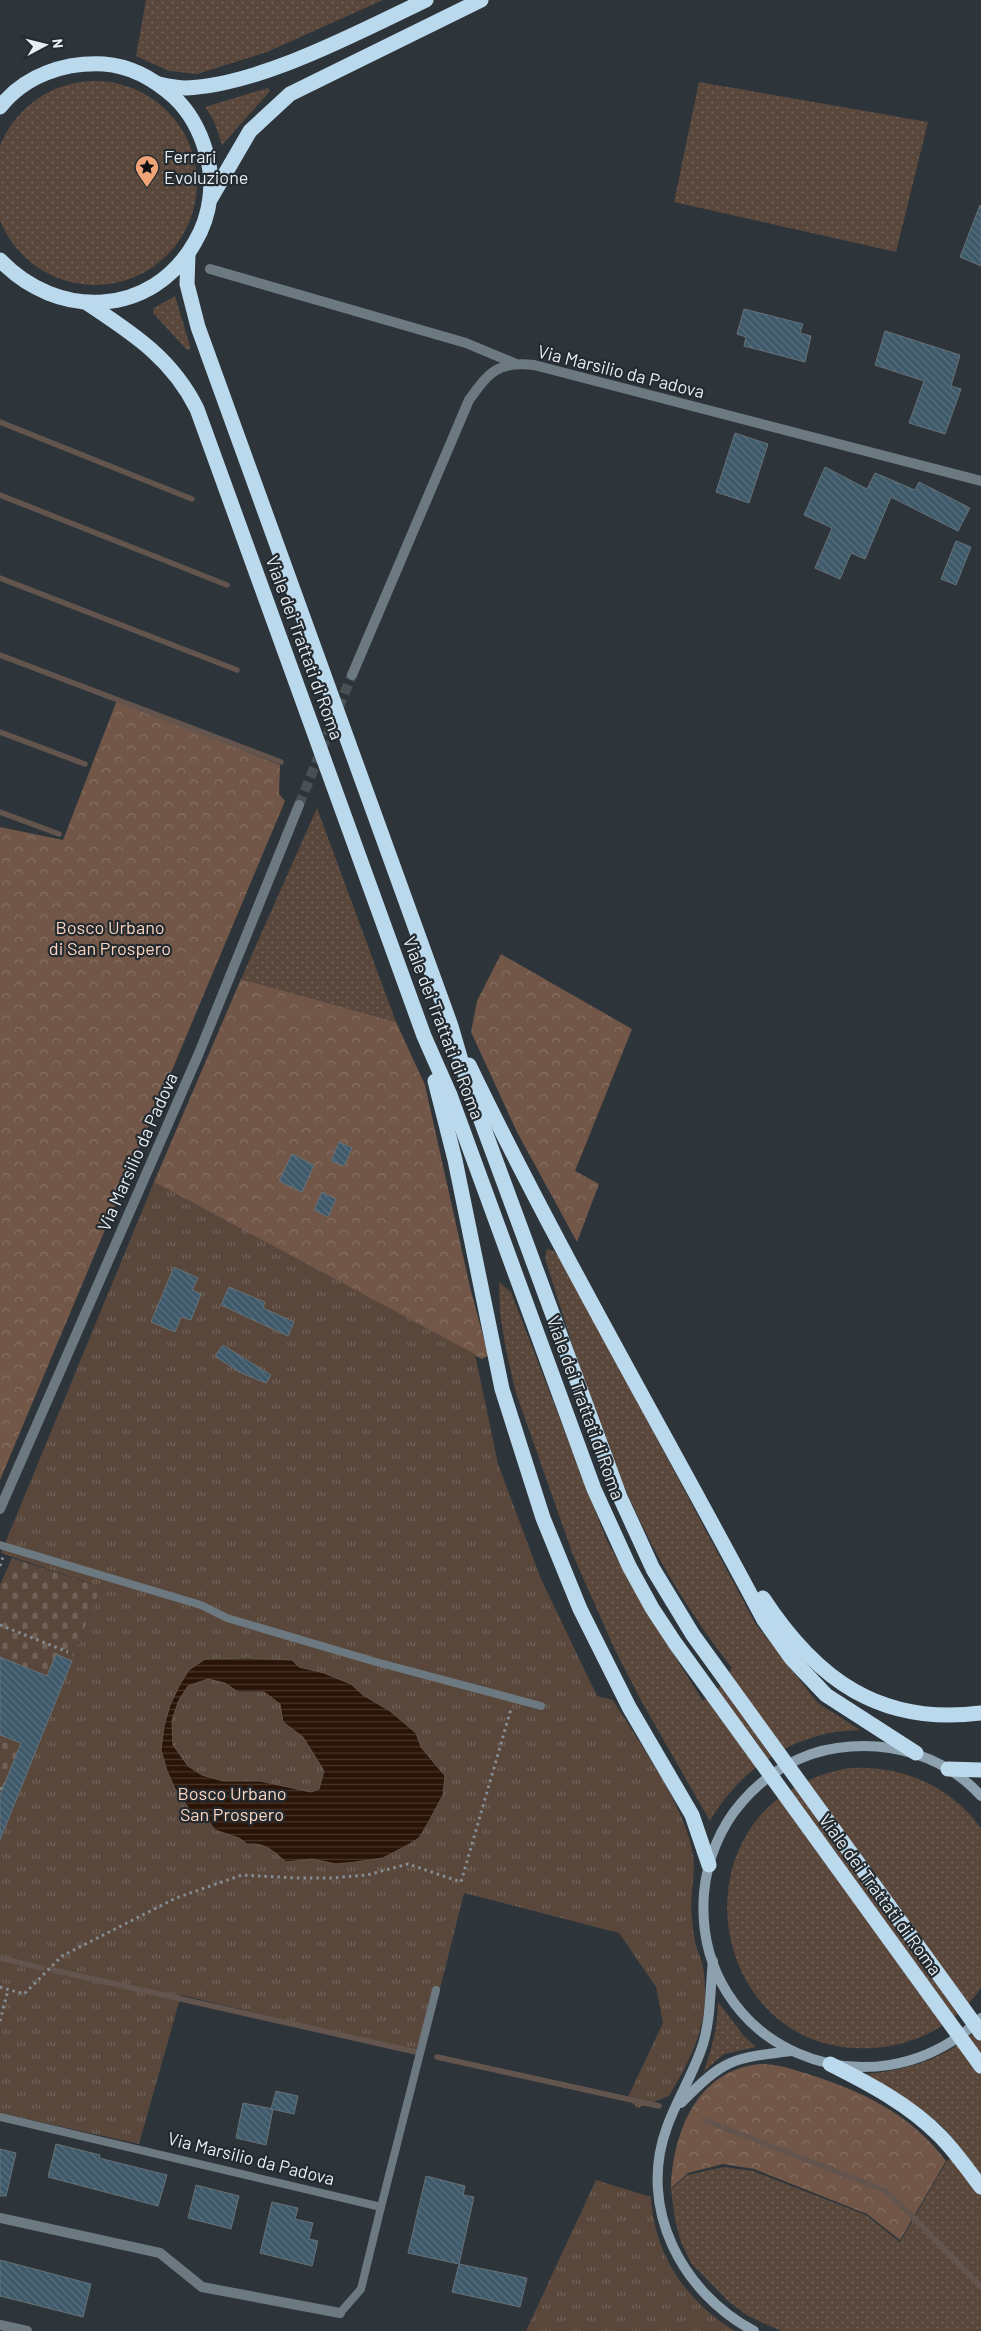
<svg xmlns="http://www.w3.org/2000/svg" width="981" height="2331" font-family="Barlow,sans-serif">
	<defs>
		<pattern id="grass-dots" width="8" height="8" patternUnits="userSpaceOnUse" patternTransform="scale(1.25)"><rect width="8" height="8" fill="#59473c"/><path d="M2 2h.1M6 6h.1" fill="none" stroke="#716258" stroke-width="1.8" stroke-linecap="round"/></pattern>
		<pattern id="forest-crowns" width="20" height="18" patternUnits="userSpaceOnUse" patternTransform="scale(1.25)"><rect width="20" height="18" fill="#725748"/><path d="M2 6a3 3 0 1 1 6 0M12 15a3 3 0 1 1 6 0" fill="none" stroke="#866f63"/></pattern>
		<pattern id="cemetery-stones" width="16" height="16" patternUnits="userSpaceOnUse" patternTransform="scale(1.25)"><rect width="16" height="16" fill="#59473c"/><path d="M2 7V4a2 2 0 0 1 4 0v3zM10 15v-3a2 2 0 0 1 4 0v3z" fill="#716258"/></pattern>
		<pattern id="park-tufts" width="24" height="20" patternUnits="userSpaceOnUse" patternTransform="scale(1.25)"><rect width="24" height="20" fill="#59473c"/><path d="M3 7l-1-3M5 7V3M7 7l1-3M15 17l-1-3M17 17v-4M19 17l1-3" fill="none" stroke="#716258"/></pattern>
		<pattern id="water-rules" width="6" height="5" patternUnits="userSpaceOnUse" patternTransform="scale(1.25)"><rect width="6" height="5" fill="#2a1407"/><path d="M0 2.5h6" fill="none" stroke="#49362b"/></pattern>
		<pattern id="building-back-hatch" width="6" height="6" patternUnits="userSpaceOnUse" patternTransform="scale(1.25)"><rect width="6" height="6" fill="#3e5969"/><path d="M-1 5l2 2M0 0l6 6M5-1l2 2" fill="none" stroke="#5a717f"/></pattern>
	</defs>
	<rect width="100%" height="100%" fill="#2d353b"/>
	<!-- grass -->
	<g fill="url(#grass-dots)">
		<path d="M146,0H383L267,52L197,74L169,71L136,56Z"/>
		<circle cx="95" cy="183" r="102"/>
		<path d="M699,82L928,122L896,252L674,202Z"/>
		<path d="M268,88L270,91L222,145L214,121L205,107Z"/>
		<path d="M175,296L190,346V349L187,350L153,313L154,308Z"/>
		<path d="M317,808L396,1022L241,979Z"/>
		<path d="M547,1249L554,1251L566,1268L755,1623L818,1703L860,1730C849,1731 839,1731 829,1733C778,1744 735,1777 710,1821L643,1704L615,1650L573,1555L515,1390L505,1344L500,1313L499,1282L511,1292L607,1541L643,1606L703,1701L719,1688L732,1668C699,1626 669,1579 645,1531C602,1445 574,1350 545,1258Z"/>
		<path d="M849,1768C902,1765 949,1785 981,1828V1988C958,2021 923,2042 883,2047C705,2069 661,1802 849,1768Z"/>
		<path d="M718,2002L744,2036L756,2047L724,2054L704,2071C712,2047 718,2027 718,2002Z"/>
		<path d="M981,2026V2287L962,2269L981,2289V2331H781L748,2316L729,2302L691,2263L681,2242L675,2220L671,2189L687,2175L724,2167L753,2171L866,2215L900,2242L947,2161L959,2150C949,2122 891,2090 866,2074C910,2070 950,2057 981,2026Z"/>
	</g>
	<!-- forest -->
	<g fill="url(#forest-crowns)">
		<path d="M117,700L280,765L279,794L285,801L0,1480V827L63,840Z"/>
		<path d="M501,954L632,1029L575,1171L599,1184L577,1242L517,1132L471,1032L477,1001Z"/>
		<path d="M241,979L396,1022L425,1085L470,1287L488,1355L482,1359L154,1182Z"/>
		<path d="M760,2064C777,2064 791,2069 808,2074C862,2091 912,2115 946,2161L900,2240L867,2214L754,2169L723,2164L688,2173L671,2188C673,2132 697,2070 760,2064Z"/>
	</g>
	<!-- cemetery -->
	<path fill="url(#cemetery-stones)" d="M12,1558L101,1587L0,1842V1585Z"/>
	<!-- park -->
	<g fill="url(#park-tufts)">
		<path d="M154,1182L475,1354L498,1464L541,1579L597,1696L613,1700C639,1743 685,1805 693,1855C696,1876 689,1898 692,1919C693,1929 694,1940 697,1949C699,1955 702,1961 703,1967C711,2019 695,2052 669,2096L638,2108L627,2099L663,2023L656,1987L619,1933L464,1893L424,2053L181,1995L139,2144L0,2113V1842L101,1587L1,1553Z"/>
		<path d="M596,2180L651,2197C654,2255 687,2302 735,2331H526Z"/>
	</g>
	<!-- water -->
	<path fill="url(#water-rules)" stroke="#63554d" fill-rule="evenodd" d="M248,1658L292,1660L299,1667L324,1673L351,1684L363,1695L390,1711L416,1733L421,1747L445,1776L443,1795L428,1823L419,1838L406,1846L383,1858L356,1862L336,1864L312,1859L286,1862C272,1850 266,1843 247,1844L239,1838L215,1830L207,1819L194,1815L177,1793L167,1771L161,1750L164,1726L170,1705L180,1684L189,1670L205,1659ZM208,1679L225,1683L238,1692H264L280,1704L283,1722L303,1737L324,1771L319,1789L311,1792L260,1781H223L202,1775L188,1766L173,1745L172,1720L179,1700L188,1686Z"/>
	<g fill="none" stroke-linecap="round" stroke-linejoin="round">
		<!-- stream -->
		<g stroke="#63554d" stroke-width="5.5">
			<path d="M0,422L192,499"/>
			<path d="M0,495L227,585"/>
			<path d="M0,578L237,670"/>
			<path d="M0,655L281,762"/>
			<path d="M0,732L85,764"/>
			<path d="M0,812L59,834"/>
			<path d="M0,1958L42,1968"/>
			<path d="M53,1970L416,2052"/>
			<path d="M437,2057L659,2106"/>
			<path d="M704,2120L884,2190L910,2214L981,2287"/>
		</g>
	</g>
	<!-- building -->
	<g fill="url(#building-back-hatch)" stroke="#677177">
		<path d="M980,205L981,206V266L960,257Z"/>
		<path d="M744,309L803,324L800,333L811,336L805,362L744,346L746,337L737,334Z"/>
		<path d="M885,331L960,355L951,386L961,389L945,434L909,423L924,381L875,365Z"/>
		<path d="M735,433L768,444L749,503L716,492Z"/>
		<path d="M825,467L867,489L875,473L915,490L919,482L970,508L958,531L891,497L865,559L851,553L840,579L815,568L832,528L804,515Z"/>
		<path d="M956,541L971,547L956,585L941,579Z"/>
		<path d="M339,1142L352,1148L344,1166L331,1161Z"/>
		<path d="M292,1154L314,1165L302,1192L279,1181Z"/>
		<path d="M322,1192L336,1199L328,1217L314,1210Z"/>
		<path d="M174,1267L198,1278L192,1290L201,1294L191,1320L181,1317L175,1332L151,1322Z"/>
		<path d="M229,1287L265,1302L263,1308L294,1322L288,1336L221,1305Z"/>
		<path d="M223,1345L271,1375L266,1383L239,1372L215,1356Z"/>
		<path d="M56,1654L72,1661L0,1840V1795L21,1743L0,1735V1657L47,1676Z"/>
		<path d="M276,2091L298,2096L294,2114L271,2109Z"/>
		<path d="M243,2103L273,2109L266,2145L236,2138Z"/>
		<path d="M56,2144L100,2155L99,2158L167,2175L158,2206L48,2177Z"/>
		<path d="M0,2149L16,2153L6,2196H0Z"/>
		<path d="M426,2176L465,2186L463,2195L474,2197L459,2264L527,2278L520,2307L452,2292L459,2264L408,2253Z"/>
		<path d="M196,2185L239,2196L231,2229L188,2218Z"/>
		<path d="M272,2202L298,2208L295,2219L313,2223L309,2239L318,2241L312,2266L260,2253Z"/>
		<path d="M0,2260L91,2284L83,2317L0,2296Z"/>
	</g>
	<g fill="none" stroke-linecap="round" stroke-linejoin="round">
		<!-- street-tunnel -->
		<path stroke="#495156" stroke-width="10" stroke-dasharray="10 5" stroke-linecap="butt" d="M299,805L352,675"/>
		<!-- path -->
		<g stroke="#878e93" stroke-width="3" stroke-dasharray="2.5 4" stroke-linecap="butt">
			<path d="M0,1566L3,1557"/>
			<path d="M0,1625L68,1652"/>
			<path d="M0,1788L2,1789"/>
			<path d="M0,1987L24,1994L62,1956L176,1898L242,1875L296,1878H331L367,1875L408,1864L461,1882L511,1709"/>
			<path d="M0,2021L8,1990"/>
		</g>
		<!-- lane -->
		<g stroke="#6d7981" stroke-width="8">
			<path d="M0,1545L201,1605L227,1618L376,1662L541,1706"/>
			<path d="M0,2117L381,2207L361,2289L340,2313"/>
			<path d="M381,2207L436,1990"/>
		</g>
		<!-- street -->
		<g stroke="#6d7981" stroke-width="10">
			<path d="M210,269L466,343L514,363"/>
			<path d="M352,675L469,400C489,372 498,361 534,365L981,481"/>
			<path d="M0,1509L199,1053L299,805"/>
			<path d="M0,2218L160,2253L202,2287L340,2313"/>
			<path d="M0,2325L27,2331"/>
		</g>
		<!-- secondary -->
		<g stroke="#8da0ad" stroke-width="10">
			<path d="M981,1796C945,1756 890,1740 837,1748C800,1753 766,1774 742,1802C720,1827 707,1860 704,1893C692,2047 872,2124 981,2018"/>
			<path d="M713,1961C710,1988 711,2018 703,2044C694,2073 677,2099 667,2127C637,2208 682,2293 754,2331"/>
			<path d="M681,2103C724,2059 732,2058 792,2051"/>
		</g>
		<!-- highway -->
		<g stroke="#bbd9ed" stroke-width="15">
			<path d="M159,84C168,86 177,88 186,88C260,85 359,32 426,0"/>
			<path d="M0,107C25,75 65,62 104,64C131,66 154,79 174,97C190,112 200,131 206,152C215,182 211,215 195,242C152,318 57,320 0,260"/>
			<path d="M211,198L250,131L290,94L481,0"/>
			<path d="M188,255L187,284L198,327L451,1026L469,1088L620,1497L653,1569L693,1635L981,2033"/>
			<path d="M87,303C132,333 172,358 197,409L424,1036L450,1095L594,1489L629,1566L652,1608L675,1643L981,2066"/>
			<path d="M469,1065C560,1254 666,1435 764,1620L791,1658L826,1695L916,1753"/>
			<path d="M435,1081L455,1160L502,1389L543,1518L580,1609L629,1707L692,1815L709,1865"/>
			<path d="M763,1598C816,1679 880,1726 981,1713"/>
			<path d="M948,1769L981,1770"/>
			<path d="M830,2064C868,2083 910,2105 940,2136C955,2151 968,2170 981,2187"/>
		</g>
	</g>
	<!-- icons -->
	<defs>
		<g id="sight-pin" transform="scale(1.25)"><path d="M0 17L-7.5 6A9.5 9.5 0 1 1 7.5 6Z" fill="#efa376" stroke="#232b31"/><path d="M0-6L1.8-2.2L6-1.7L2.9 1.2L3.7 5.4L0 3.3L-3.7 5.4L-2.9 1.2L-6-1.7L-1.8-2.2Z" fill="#111"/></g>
	</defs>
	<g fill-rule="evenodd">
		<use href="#sight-pin" x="147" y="167"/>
	</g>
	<g text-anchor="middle" stroke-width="4.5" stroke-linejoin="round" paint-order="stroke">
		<!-- poi labels -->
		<g font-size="18" fill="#e7edf0" stroke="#232b31" text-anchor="start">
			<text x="164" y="163">Ferrari<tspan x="164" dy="21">Evoluzione</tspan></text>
		</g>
		<!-- street labels -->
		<g font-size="18" fill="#e7edf0" stroke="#232b31">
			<text transform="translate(621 372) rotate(14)" y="6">Via Marsilio da Padova</text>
			<text transform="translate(304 648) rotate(70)" y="6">Viale dei Trattati di Roma</text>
			<text transform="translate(443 1028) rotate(69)" y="6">Viale dei Trattati di Roma</text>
			<text transform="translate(138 1152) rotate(-66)" y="6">Via Marsilio da Padova</text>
			<text transform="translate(585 1408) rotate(70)" y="6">Viale dei Trattati di Roma</text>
			<text transform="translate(880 1895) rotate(54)" y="6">Viale dei Trattati di Roma</text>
			<text transform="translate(251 2159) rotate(14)" y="6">Via Marsilio da Padova</text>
		</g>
		<!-- park labels -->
		<g font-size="18" fill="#fed4bc" stroke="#232b31">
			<text x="110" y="934">Bosco Urbano<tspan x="110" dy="21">di San Prospero</tspan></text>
			<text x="232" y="1800">Bosco Urbano<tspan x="232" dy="21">San Prospero</tspan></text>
		</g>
	</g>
	<!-- north arrow -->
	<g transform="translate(45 45) rotate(83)" stroke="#232b31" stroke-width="4" paint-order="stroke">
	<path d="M0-4L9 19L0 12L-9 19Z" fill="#e7edf0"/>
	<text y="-8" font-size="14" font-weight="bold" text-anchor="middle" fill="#e7edf0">N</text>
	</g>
</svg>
